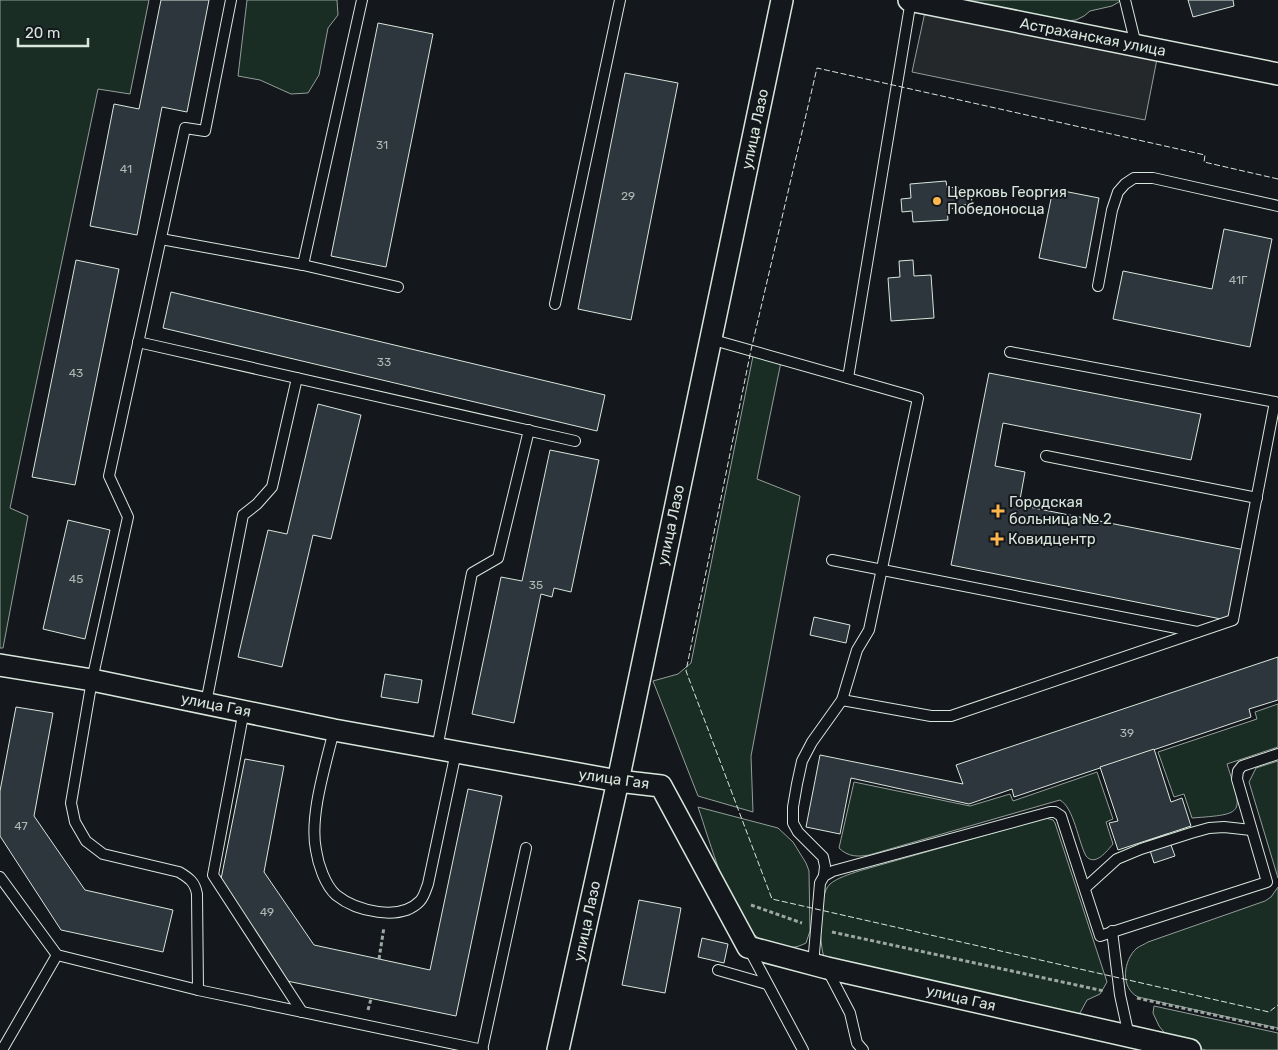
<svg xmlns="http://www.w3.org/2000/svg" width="1278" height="1050" font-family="Rubik,sans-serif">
	<rect width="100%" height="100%" fill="#14181c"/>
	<!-- green -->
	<g fill="#1a2d24" stroke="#939e99">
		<path d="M0,0H149L130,94L98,89L10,508L28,516L3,648H0Z"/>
		<path d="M247,0H337L338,15L328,28L319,75L308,93L291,94L260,80L238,76Z"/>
		<path d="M967,0H1122L1112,6L1090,11L1084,16L1076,20L1066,21L977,4Z"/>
		<path d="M753,356L781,362L757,479L800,496L751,756L753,812L698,796L653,681L678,674L691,663Z"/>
		<path d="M1278,704V747L1227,764C1243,814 1246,814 1192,818L1184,794L1174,797L1158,752L1257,719L1255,712Z"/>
		<path d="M1278,761V878L1249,782L1256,768Z"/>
		<path d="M1097,772L1113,819L1106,822L1113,844C1107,851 1095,867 1086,856C1078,841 1074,808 1060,800L869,855C858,857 848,857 839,848L854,782L970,806L1010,794L1013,801Z"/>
		<path d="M698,807L778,828L793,842L806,863L809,871L810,931L806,943C794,949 790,948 777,945C769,943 762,941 756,936C729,912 710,842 698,807Z"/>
		<path d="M1046,818L1053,820L1055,823L1107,982L1100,994L1087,1000L1080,1013L1074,1017L824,957C819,943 818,895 830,884C837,878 850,874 859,871Z"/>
		<path d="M1278,887V1028L1138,997C1120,988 1123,960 1137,948C1140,946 1145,944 1148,942L1265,901L1271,897Z"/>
		<path d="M1154,1006L1278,1033V1050H1206L1172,1042L1159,1026L1153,1013Z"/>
	</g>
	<!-- parking -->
	<path fill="#24282b" stroke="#939e99" d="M925,12L1157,59L1145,120L912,72Z"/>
	<!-- building -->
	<g fill="#2c363c" stroke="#d8e6dc">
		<path d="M161,0H209L187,112L162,107L137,235L90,226L114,104L139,109Z"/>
		<path d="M1188,0H1233L1234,6L1193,17Z"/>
		<path d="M378,23L433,34L386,267L331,256Z"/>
		<path d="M625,73L678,83L631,320L578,309Z"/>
		<path d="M946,181L947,188L958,187V191H971L972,204L960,205V208L947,209L948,220L913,222L912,211L902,212L901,199L911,198L910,184Z"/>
		<path d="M1053,189L1099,198L1086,268L1039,258Z"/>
		<path d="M1224,229L1272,239L1250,347L1113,319L1123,271L1212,289Z"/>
		<path d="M76,260L119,269L75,485L32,477Z"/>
		<path d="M913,260L914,276L931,275L934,318L891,321L888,278L900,277L899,261Z"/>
		<path d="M171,292L605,395L597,431L163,328Z"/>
		<path d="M989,373L1201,414L1191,460L1003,423L995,466L1025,472L1019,505L1245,550L1231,621L951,565Z"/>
		<path d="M318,404L361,415L331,539L313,535L282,667L238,657L268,530L287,534Z"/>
		<path d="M550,450L599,460L571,592L554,588L552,597L541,594L514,723L472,714L501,577L522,581Z"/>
		<path d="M68,520L110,530L85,639L43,629Z"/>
		<path d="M814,617L850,625L846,643L810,635Z"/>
		<path d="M1278,657V700L1249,709L1251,717L1014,797L1012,789L969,804L851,778L840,834L806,827L820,755L963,784L956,765Z"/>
		<path d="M385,674L422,680L418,703L381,697Z"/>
		<path d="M16,707L53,713L34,816L85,890L173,910L163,952L61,930L0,836V791Z"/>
		<path d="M1154,749L1171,802L1182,798L1191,826L1118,850L1109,823L1118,821L1100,767Z"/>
		<path d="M245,759L284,766L264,872L314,945L430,970L468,789L502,796L456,1016L287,981L221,879Z"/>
		<path d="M1167,834L1175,856L1154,863L1147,841Z"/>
		<path d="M639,900L681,908L665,993L622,985Z"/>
		<path d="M702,938L728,944L724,963L698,957Z"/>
	</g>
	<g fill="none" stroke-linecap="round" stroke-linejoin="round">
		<!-- service casing -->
		<g stroke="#d8e6dc" stroke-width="12">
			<g id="service">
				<path d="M1125,0L1136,45"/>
				<path d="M161,239L303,265L362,0"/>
				<path d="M303,265L398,287"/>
				<path d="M1098,286L1112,210L1118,192L1125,184L1134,178H1153L1278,206"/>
				<path d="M555,304L620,0"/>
				<path d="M710,339L918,398L869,630L857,650L842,700L812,742L802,761L797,784L793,807V823L798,832L823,857L825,866L824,876"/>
				<path d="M138,342L575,441"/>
				<path d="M848,378L911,0"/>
				<path d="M1046,456L1257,498"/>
				<path d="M832,560L1197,632"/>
				<path d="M842,700L931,716H951L1233,620L1275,402L1010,352"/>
				<path d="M206,703L243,515L257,504L272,487L297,378"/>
				<path d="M244,710L213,875L302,1012"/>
				<path d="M334,730C326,764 309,816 316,850C318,864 325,885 336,895C356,911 400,922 420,901C424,897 426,889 428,884L456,752"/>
				<path d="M437,748L472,573L498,558L529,430"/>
				<path d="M0,877L57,955L198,990L483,1050"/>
				<path d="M1085,888L1117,859L1141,849L1191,833L1209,828L1224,827L1251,830"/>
				<path d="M1112,931L1120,995L1129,1036"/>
				<path d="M749,949L803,1050"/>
				<path d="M813,965L820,883L824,876L833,871L1050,812H1055L1061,816L1100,936L1267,882L1237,779L1238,771L1242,766L1278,754"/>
				<path d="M827,969L850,1013L857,1043L863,1050"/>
				<path d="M718,970L767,984"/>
				<path d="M198,990L197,894C195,882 189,878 179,872L103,854L86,841L75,822L71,803L92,680L128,517L109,476L185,128L205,131L231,0"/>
				<path d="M2,1050L57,955"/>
				<path d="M482,1050L526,848"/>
			</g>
		</g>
		<!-- minor casing -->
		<g stroke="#d8e6dc" stroke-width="24">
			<g id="minor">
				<path d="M909,0L1278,74"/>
				<path d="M0,665L92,680L334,730L618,781L661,786L748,947L827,968L1190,1050"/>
				<path d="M558,1050L618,781L782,0"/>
			</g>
		</g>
		<!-- path -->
		<g stroke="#9da8a2" stroke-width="3" stroke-dasharray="4 2.5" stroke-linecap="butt">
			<path d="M751,905L802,923"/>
			<path d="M832,932L1104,991"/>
			<path d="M379,959L384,927"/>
			<path d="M1137,998L1278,1029"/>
			<path d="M368,1010L371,999"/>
		</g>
		<!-- service -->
		<use href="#service" stroke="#14181c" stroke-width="10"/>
		<!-- minor -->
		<use href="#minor" stroke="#14181c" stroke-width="21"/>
		<!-- fence -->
		<path stroke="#d8e6dc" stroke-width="1" stroke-dasharray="6 2.5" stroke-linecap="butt" d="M1278,179L1204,162L1205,155L817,68L751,350L686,671L772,899L1269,1012L1278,1005"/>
	</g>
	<!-- markers -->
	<g fill="#ffb74d" stroke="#14181c" stroke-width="2">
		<circle cx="937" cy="201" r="5"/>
		<path d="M995.5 503.5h5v5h5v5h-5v5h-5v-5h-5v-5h5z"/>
		<path d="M994.5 531.5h5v5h5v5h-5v5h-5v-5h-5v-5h5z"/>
	</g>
	<g text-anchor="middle" stroke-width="4" stroke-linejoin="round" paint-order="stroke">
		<!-- number labels -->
		<g font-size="12" fill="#adbab4">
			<text x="382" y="149">31</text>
			<text x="126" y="173">41</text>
			<text x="628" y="200">29</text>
			<text x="1238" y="284">41Г</text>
			<text x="384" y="366">33</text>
			<text x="76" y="377">43</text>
			<text x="76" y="583">45</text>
			<text x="536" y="589">35</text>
			<text x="1127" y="737">39</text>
			<text x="21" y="830">47</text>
			<text x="267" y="916">49</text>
		</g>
		<!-- street labels -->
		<g font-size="15" fill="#d8e6dc" stroke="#14181c">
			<text transform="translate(1093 37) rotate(11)" y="5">Астраханская улица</text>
			<text transform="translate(755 129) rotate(-78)" y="5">улица Лазо</text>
			<text transform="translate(671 525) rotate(-78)" y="5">улица Лазо</text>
			<text transform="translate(216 705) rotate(11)" y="5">улица Гая</text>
			<text transform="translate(614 779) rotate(8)" y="5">улица Гая</text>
			<text transform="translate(587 921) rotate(-78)" y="5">улица Лазо</text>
			<text transform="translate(961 998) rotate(13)" y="5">улица Гая</text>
		</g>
		<!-- poi labels -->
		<g font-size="15" fill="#d8e6dc" stroke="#14181c" text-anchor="start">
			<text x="947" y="197">Церковь Георгия<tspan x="947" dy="17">Победоносца</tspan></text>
			<text x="1009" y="507">Городская<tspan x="1009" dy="17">больница № 2</tspan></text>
			<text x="1008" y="544">Ковидцентр</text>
		</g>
	</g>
	<!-- scale -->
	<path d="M18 38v8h70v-8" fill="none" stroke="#d8e6dc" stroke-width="2.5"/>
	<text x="25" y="38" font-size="15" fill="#d8e6dc" stroke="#14181c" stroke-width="4" paint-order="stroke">20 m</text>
</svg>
